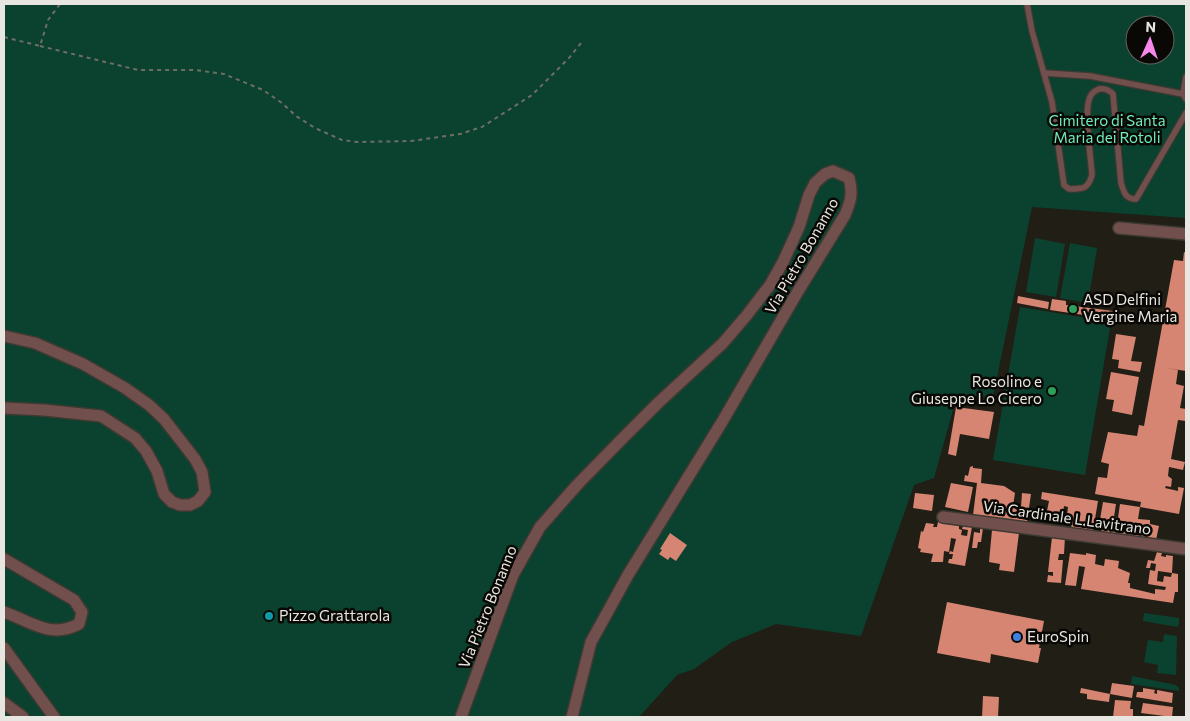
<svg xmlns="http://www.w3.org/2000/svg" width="1190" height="721" font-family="Commissioner,sans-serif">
	<rect width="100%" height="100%" fill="#211e16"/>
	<!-- green -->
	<g fill="#0a422f" fill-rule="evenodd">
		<path d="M4,4H1186V218L1032,207L993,397L957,396L934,478L914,485L861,636L776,624L732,642L694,669L677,675L639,717H4ZM1135,25H1165V55H1135Z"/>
		<path d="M1035,238L1065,244L1056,297L1026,292Z"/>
		<path d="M1070,243L1097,248L1088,303L1060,298Z"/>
		<path d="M1020,307L1111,322L1085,475L993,460Z"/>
		<path d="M1144,613L1179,618V624L1177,627L1143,621Z"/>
		<path d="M1164,634L1177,636L1176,675L1157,673L1158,665L1144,662L1148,640L1163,642Z"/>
		<path d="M1132,676L1176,685L1179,688V691L1131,684Z"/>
	</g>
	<!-- building -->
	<g fill="#d58571">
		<path d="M1184,252L1186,253V371L1166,368L1178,370L1176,384L1184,386L1180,408L1186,409V421L1178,420L1171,459L1185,462L1183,470L1169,467L1168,476L1172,479L1171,487L1166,486L1165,488L1178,491V487L1184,488L1179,514L1140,507L1141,502L1095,494L1098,477L1107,478L1109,464L1101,462L1108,432L1137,436L1139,425L1144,426L1174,260L1183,261Z"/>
		<path d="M1018,296L1049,302L1048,309L1017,303Z"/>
		<path d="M1052,299L1066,301V305L1113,311L1111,319L1050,310Z"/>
		<path d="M1116,334L1136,337L1131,361L1142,362L1140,372L1118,368L1119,360L1112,359Z"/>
		<path d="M1111,372L1139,377L1132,415L1112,411L1114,400L1106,399Z"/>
		<path d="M956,407L994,412L989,439L960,434L956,456L948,454Z"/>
		<path d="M973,466V468L982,469L981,483L1004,486L1015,493L1013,506L1021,507L1022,493L1031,494L1027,522L973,515L977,483L964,481L965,475L968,476L970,467Z"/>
		<path d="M951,483L973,487L968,512L945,507Z"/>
		<path d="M1042,492L1098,501L1093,531L1071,528L1073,517L1067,516L1068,507L1064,506L1063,515L1053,514V517L1046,516L1049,501L1041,499Z"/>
		<path d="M915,493L934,495L932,511L913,508Z"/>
		<path d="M1103,502L1116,504L1114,517L1118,518L1120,504L1140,507L1138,519L1150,520V524L1159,526L1156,540L1101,532V525H1099Z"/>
		<path d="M938,522L959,525V529L962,530L961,535L967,536L968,530L962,529L963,526L972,527L965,566L948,563L949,559H952L953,554H949L950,551L953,552L956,539L951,538L949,552L944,551L943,562H931L933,554L920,552L921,549L918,548L921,531L923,532L926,523L934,524L933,527H937Z"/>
		<path d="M980,527L983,528L981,542H978L977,548H972L974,532L980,533Z"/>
		<path d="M992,530L1019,533L1014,572L999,570L1000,564L989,562Z"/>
		<path d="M670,533L687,545L676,561L670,557L668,560L659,554L662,550L660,549Z"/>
		<path d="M1052,537H1065L1064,554H1059L1058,560H1063L1061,583L1047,582L1048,575L1053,576V572H1048Z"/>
		<path d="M1157,552L1162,553L1161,556L1166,557V555L1173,556L1172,573L1158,571L1157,581L1163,582L1164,576L1171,577L1172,573L1178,574V592H1175L1173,603L1081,589L1085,567L1079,566L1076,586L1065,585L1070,553L1086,555V553L1096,555L1095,564L1104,566L1105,559L1119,561L1118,568L1130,573L1128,583H1130V588L1155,594V589L1165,590L1166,587L1148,584L1150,570L1155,571L1156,564L1151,563L1150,568H1146L1148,560L1154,561Z"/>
		<path d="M947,602L1044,621L1039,648H1041L1038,663L991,654L990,663L937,653Z"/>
		<path d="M1112,683L1134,686L1132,698L1110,694Z"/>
		<path d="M1081,688L1110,694L1109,702L1087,699V694L1080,693Z"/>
		<path d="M1143,688L1155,690L1154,693L1157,694V690L1173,693L1172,703L1136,697L1137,692H1143Z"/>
		<path d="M983,696L999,697L998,717H982Z"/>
		<path d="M1115,700L1131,701L1130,709H1133V717H1113Z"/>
		<path d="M1143,703L1173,707L1172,717L1141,713Z"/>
	</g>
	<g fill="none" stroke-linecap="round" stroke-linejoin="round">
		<!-- service casing -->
		<g stroke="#3d3a32" stroke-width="8">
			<g id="service">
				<path d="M1027,4L1032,31L1052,102L1064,185L1069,189C1083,189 1088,189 1092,175C1091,158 1084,114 1089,100C1090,95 1094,91 1099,89C1105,88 1109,90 1113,94L1121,183C1124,192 1125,199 1136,199L1139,194L1186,113"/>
				<path d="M1044,73L1090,76L1183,94L1186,99"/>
				<path d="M1183,94L1186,77"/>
			</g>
		</g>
		<!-- minor casing -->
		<g stroke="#3d3a32" stroke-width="14">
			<g id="minor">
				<path d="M1119,228L1186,234"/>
				<path d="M4,336L35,343L83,364L125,388L149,405L164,419L195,459L202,472L205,492L198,501L190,505H180L172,502L164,494L157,471L146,451L135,438L101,416L44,410L4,408"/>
				<path d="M943,517L1186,549"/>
				<path d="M4,559L74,600L82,612L79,624C50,639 32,622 4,612"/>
				<path d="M4,648L54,717"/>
				<path d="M4,703L23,717"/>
				<path d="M461,717L513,575L540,527L577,485L621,440L658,403L723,343L747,315L770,285L783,262L799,227L809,195L815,183L825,174L833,171L849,178C853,193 851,201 845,215L797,293L722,422L628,575L591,642L572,717"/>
			</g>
		</g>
		<!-- path -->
		<g stroke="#706d66" stroke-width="2" stroke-dasharray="4 4" stroke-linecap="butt">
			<path d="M4,37L40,46L48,20L60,4"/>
			<path d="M40,46L138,70H195L224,74L263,90L282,103L296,116L315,128L342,140L357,142L411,141L460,134L482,127L532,95L569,58L581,43"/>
		</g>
		<!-- service -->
		<use href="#service" stroke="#714f4d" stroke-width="5.5"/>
		<!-- minor -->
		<use href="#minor" stroke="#714f4d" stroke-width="11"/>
	</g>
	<!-- markers -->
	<g fill="#2e9e5b" stroke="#090805" stroke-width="2">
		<circle cx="1073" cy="309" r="5"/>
		<circle cx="1052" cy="391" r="5"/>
	</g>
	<circle fill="#0f9aa8" stroke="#090805" stroke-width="2" cx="269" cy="616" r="5"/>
	<circle fill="#3f7fe0" stroke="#090805" stroke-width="2" cx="1017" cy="637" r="5"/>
	<g text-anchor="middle" stroke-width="5" stroke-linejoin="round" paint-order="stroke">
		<!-- park labels -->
		<g font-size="15" fill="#70eebc" stroke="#090805">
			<text x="1107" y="126">Cimitero di Santa<tspan x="1107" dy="17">Maria dei Rotoli</tspan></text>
		</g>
		<!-- street labels -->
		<g font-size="15" fill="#e8e6e1" stroke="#090805">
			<text transform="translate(802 256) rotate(-60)" y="5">Via Pietro Bonanno</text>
			<text transform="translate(1067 518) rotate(8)" y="5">Via Cardinale L.Lavitrano</text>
			<text transform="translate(488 607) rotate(-68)" y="5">Via Pietro Bonanno</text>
		</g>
		<!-- poi labels -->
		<g font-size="15" fill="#e8e6e1" stroke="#090805" text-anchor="start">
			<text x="1083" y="305">ASD Delfini<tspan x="1083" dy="17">Vergine Maria</tspan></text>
			<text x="1042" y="387" text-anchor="end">Rosolino e<tspan x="1042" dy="17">Giuseppe Lo Cicero</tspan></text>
			<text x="279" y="621">Pizzo Grattarola</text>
			<text x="1027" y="642">EuroSpin</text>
		</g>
	</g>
	<!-- border -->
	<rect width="1190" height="721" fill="none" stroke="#e8e6e1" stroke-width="10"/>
	<!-- north arrow -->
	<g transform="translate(1150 40) rotate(3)"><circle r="24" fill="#090805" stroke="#62615d"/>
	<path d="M0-4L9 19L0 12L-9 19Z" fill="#f888ea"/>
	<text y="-8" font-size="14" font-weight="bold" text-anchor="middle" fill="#e8e6e1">N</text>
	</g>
</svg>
